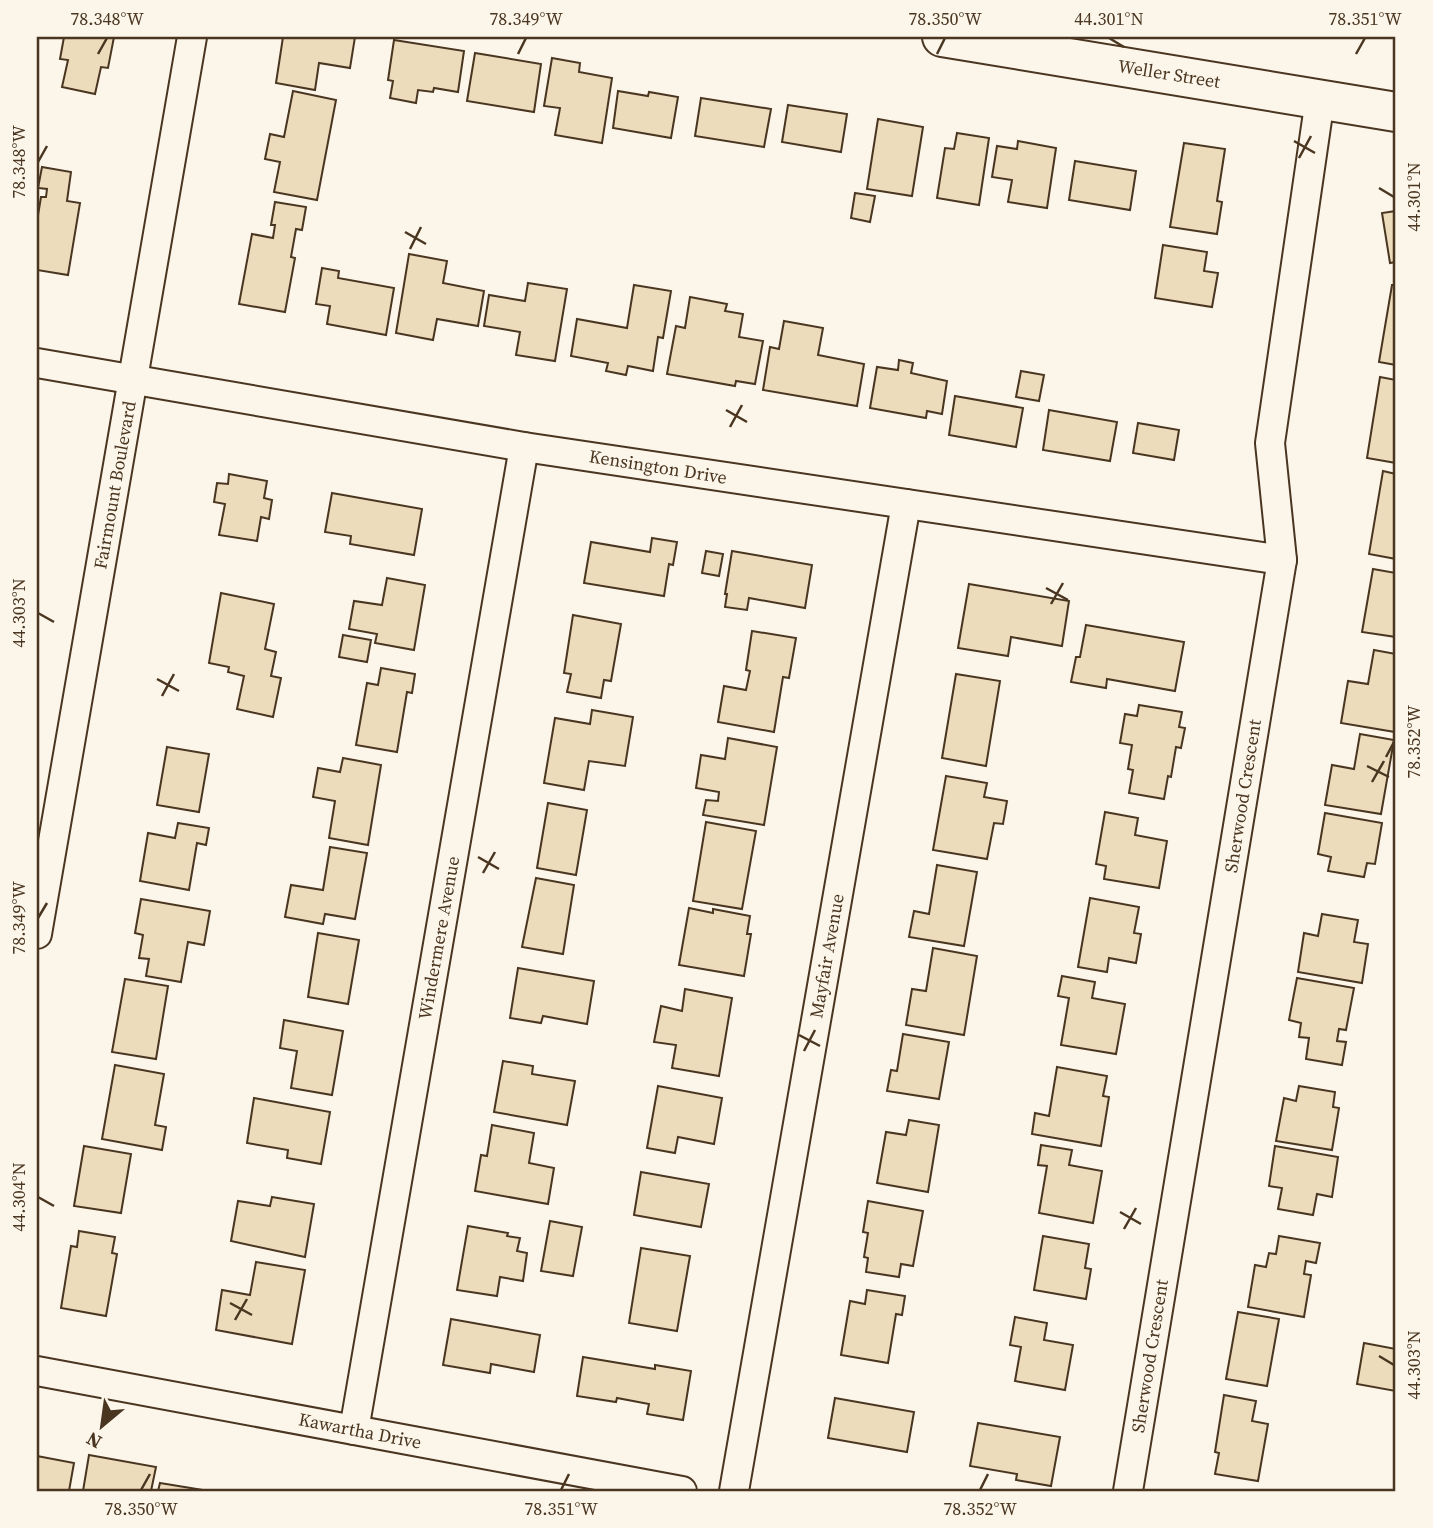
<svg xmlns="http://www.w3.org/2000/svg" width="1433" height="1528" font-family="'Source Serif 4',serif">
	<rect width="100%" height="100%" fill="#fbf6e9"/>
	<!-- building -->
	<g fill="#ecdcbc" stroke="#4a3520" stroke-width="2">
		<path d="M64,37H114L108,68L101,67L95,94L62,87L68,60L60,59Z"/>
		<path d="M283,37H355L350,68L319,63L315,90L276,83Z"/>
		<path d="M394,40L464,51L458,92L434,88L433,92L418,90L416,103L390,98L393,81L388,80Z"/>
		<path d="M475,53L541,64L534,112L467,101Z"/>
		<path d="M552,58L580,63L579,72L612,78L602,143L555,135L560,108L544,106Z"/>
		<path d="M293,91L336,100L317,200L274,192L280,162L265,159L270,134L284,137Z"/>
		<path d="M618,91L648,96L649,92L678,97L671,138L613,128Z"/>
		<path d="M701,98L771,109L764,147L695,136Z"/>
		<path d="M788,105L847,114L841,152L782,142Z"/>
		<path d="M878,119L923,127L912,196L867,189Z"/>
		<path d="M957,133L989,138L979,205L937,198L945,148L954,149Z"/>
		<path d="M1018,141L1056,148L1047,208L1008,202L1012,180L992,177L997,146L1017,149Z"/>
		<path d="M1184,143L1225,149L1217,201L1222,202L1217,234L1170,227Z"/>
		<path d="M1075,161L1136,171L1130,210L1069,200Z"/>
		<path d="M42,167L71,172L67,201L80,203L68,275L37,270V221L41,197H46L47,189L38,188Z"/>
		<path d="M855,193L875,196L870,222L851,218Z"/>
		<path d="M275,202L306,207L302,230L296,229L291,257L295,258L285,312L239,304L252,234L273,238L275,225H271Z"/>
		<path d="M1396,211V262L1390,263L1382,213Z"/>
		<path d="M1163,245L1207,252L1204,271L1218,273L1212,307L1155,298Z"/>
		<path d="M409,254L447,261L443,283L484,291L478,326L437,319L433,340L396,333Z"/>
		<path d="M322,268L339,271L338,278L394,288L386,335L327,324L330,306L316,304Z"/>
		<path d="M528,283L567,289L555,361L516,355L520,332L484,326L489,295L525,301Z"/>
		<path d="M634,285L671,291L663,338L658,337L653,371L628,366L626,375L606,371L608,363L571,356L577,319L627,328Z"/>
		<path d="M1392,285H1396V365L1379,362Z"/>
		<path d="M690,297L727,304L725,311L743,314L739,337L763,341L755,384L736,381L735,386L667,374L676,326L685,328Z"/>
		<path d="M784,321L823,328L818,355L864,364L857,406L763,390L770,347L779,349Z"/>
		<path d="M899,360L913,363L911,373L947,381L942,414L927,411L926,418L870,408L877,367L898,370Z"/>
		<path d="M1021,371L1044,375L1039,401L1016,397Z"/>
		<path d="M1380,377L1396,380V463L1367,458Z"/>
		<path d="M955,396L1023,408L1016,447L949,435Z"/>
		<path d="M1049,410L1117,422L1110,461L1043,450Z"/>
		<path d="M1138,423L1179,430L1174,460L1133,453Z"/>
		<path d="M1383,471L1396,474V559L1369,554Z"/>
		<path d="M229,474L267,481L264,498L272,500L269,519L261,517L257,541L219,535L225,504L214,502L217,483L228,484Z"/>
		<path d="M332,493L422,509L414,555L350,544L351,536L325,532Z"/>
		<path d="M652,538L677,542L673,565L669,564L664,596L584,583L591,542L650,552Z"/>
		<path d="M706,551L723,554L719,576L702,573Z"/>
		<path d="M732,551L812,565L805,608L749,598L747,610L725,607L727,594H725Z"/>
		<path d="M1373,569L1396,573V637L1362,632Z"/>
		<path d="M387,578L425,585L414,650L375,643L377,634L349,629L354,601L382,605Z"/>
		<path d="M969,584L1069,601L1062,646L1011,637L1008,656L958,648Z"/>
		<path d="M221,593L274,604L265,649L276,652L271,676L281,678L273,717L237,709L244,676L228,672L229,667L209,663Z"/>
		<path d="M573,615L621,624L611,681L604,680L601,698L567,692L571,674L564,673Z"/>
		<path d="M1086,625L1184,642L1175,691L1107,679L1106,688L1071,682L1076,657H1080Z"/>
		<path d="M752,631L796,638L789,678L783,677L774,732L718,722L724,686L746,690L750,671L746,670Z"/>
		<path d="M343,635L371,640L367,662L339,657Z"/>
		<path d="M1374,650L1396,654L1395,732L1341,723L1348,681L1368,684Z"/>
		<path d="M381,668L415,674L412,693L407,692L397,752L356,745L367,683L378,685Z"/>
		<path d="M956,674L1000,681L986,766L942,758Z"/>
		<path d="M1139,705L1182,712L1179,727L1185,728L1181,748L1176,747L1171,777L1168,776L1164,799L1129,793L1133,770L1128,769L1132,745L1120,743L1125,714L1137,716Z"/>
		<path d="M592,710L633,717L625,766L589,761L584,790L544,783L555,718L590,724Z"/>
		<path d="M1360,734L1394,740L1381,814L1325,805L1332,765L1354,769Z"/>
		<path d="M728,738L777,747L764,825L703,815L706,800L718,801L719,792L696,788L701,755L725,759Z"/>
		<path d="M167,747L209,754L199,812L157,805Z"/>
		<path d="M343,758L381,765L368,845L329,838L335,801L313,797L318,768L340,772Z"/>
		<path d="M946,776L987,783L984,797L1007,801L1003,824L994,823L987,859L933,850Z"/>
		<path d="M548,803L587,810L576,875L537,868Z"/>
		<path d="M1105,812L1138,818L1135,835L1167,841L1159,888L1104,879L1106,866L1096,864Z"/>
		<path d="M1325,813L1382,823L1375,864L1367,863L1364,877L1328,871L1331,857L1318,854Z"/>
		<path d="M706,822L756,831L742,909L693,901Z"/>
		<path d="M178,823L209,828L206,845L197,843L189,890L140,881L148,833L175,838Z"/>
		<path d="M330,847L367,853L355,919L325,914L323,924L285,917L291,885L323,890Z"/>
		<path d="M937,865L977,872L964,946L909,937L914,911L929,914Z"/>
		<path d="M536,878L574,885L563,954L522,947Z"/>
		<path d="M1090,898L1139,907L1134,933L1141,934L1136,963L1109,958L1107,972L1078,967Z"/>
		<path d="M141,899L210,911L204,945L188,942L181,982L146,976L149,959L139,958L143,935L135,933Z"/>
		<path d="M689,908L713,913V909L750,916L747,934H751L744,976L679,965Z"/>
		<path d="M1322,914L1358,920L1354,942L1368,944L1362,983L1298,972L1304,933L1318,936Z"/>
		<path d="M318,933L359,940L348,1004L308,997Z"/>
		<path d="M933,948L977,956L964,1035L906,1025L912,989L926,991Z"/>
		<path d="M518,968L594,981L587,1024L543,1016L541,1023L510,1018Z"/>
		<path d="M1062,976L1095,982L1092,998L1125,1004L1116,1054L1061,1045L1069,998L1058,996Z"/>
		<path d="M1297,978L1354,988L1346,1030L1339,1029L1337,1041L1346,1042L1342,1065L1306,1059L1309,1038L1299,1037L1301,1023L1289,1020Z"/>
		<path d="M125,979L168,986L156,1059L112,1052Z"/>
		<path d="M685,989L732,998L719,1076L672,1068L676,1045L654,1042L661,1006L682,1011Z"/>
		<path d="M284,1020L343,1031L332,1095L291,1088L297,1051L280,1048Z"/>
		<path d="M903,1034L949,1042L939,1099L887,1091L891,1070L897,1071Z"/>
		<path d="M503,1061L533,1066L532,1074L575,1081L567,1125L494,1112Z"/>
		<path d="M115,1065L164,1074L155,1125L166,1127L162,1150L102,1139Z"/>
		<path d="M1057,1067L1107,1076L1103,1096L1109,1097L1101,1146L1032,1134L1035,1113L1049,1116Z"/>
		<path d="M658,1086L722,1098L714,1144L678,1137L675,1153L647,1148Z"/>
		<path d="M1299,1086L1335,1092L1333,1107L1339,1108L1332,1150L1276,1141L1284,1098L1296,1101Z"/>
		<path d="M254,1098L330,1112L321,1164L287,1158L288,1150L247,1143Z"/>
		<path d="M909,1120L939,1125L928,1192L877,1183L886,1132L906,1135Z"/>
		<path d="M492,1125L534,1133L529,1163L554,1168L548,1204L475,1191L481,1155L487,1156Z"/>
		<path d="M1041,1145L1072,1150L1069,1165L1102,1171L1093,1223L1039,1213L1047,1166L1038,1165Z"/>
		<path d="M84,1146L131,1154L121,1213L74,1206Z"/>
		<path d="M1275,1146L1338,1157L1332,1197L1317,1194L1313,1215L1278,1209L1282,1188L1269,1186Z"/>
		<path d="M641,1172L709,1184L701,1227L634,1215Z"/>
		<path d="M272,1197L314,1204L305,1257L231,1241L238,1201L270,1206Z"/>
		<path d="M868,1201L923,1211L913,1266L901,1264L899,1277L866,1272L868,1258L864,1257L868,1233L863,1232Z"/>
		<path d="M550,1221L582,1227L573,1276L541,1271Z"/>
		<path d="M468,1226L508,1233L507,1236L520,1238L517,1251L527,1253L523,1281L500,1277L497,1296L457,1290Z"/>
		<path d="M79,1231L115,1237L112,1253L117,1254L106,1316L61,1308L71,1246L77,1247Z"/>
		<path d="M1043,1236L1089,1244L1085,1268L1091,1269L1086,1299L1034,1290Z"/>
		<path d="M1279,1236L1320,1243L1316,1263L1306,1261L1304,1274L1311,1275L1304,1317L1248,1307L1255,1265L1266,1267L1269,1253L1276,1254Z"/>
		<path d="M641,1248L690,1256L677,1331L629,1323Z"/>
		<path d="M256,1262L305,1270L292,1344L216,1330L222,1290L250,1295Z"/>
		<path d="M867,1290L905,1296L902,1315L896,1314L888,1363L841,1355L850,1301L865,1304Z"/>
		<path d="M1238,1312L1279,1319L1267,1386L1226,1379Z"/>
		<path d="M1015,1317L1047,1323L1044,1340L1073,1345L1065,1390L1015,1381L1021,1347L1010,1345Z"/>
		<path d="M451,1319L540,1335L534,1372L491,1364L490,1373L443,1365Z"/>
		<path d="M1364,1343L1396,1349V1399V1391L1357,1384Z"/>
		<path d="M583,1357L655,1369V1365L691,1371L683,1420L647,1414L649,1404L617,1398L616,1402L577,1396Z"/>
		<path d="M1224,1395L1256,1401L1252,1421L1268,1424L1258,1481L1215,1474L1219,1453L1215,1452Z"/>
		<path d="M835,1398L914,1412L907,1452L828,1438Z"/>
		<path d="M978,1423L1060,1437L1051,1486L1016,1480L1017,1474L970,1466Z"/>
		<path d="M89,1455L156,1467L151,1491H83Z"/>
		<path d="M37,1456L74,1463L69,1491H37Z"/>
		<path d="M160,1483L209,1491H158Z"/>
	</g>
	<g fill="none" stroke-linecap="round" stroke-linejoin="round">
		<!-- street casing -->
		<g stroke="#4a3520" stroke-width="32">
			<g id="street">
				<path d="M37,363L524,447L1282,560"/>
				<path d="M37,934L192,37"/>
				<path d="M37,1371L682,1491"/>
				<path d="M354,1430L524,447"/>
				<path d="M734,1491L906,504"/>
				<path d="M1128,1491L1282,560L1270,443L1320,99"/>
			</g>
		</g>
		<!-- secondary casing -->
		<g stroke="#4a3520" stroke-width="42">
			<path id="secondary" d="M942,37L1396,112"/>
		</g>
		<!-- street -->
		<use href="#street" stroke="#fbf6e9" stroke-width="28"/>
		<!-- secondary -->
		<use href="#secondary" stroke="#fbf6e9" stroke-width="38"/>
	</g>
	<!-- ticks -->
	<path fill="none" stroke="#4a3520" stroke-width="2.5" d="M1109,38L1124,47M98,54L107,38M518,54L526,38M937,54L945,38M1356,54L1365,38M1294,141L1315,153M1299,158L1311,136M38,162L47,146M1379,188L1394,197M405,232L426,244M410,249L421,227M726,410L747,422M730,427L742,405M1046,588L1068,600M1051,604L1063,583M38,613L54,622M157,679L179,691M162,696L174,674M1386,757L1394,742M1367,766L1389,777M1372,782L1384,761M478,857L499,869M483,873L495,852M38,918L47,903M799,1035L820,1046M804,1051L815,1030M38,1197L54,1206M1120,1212L1141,1224M1124,1229L1136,1208M230,1303L252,1315M235,1320L247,1299M1379,1356L1394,1365M141,1490L150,1474M561,1490L569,1474M980,1490L988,1474"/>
	<g text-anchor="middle" stroke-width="5" stroke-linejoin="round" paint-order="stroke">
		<!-- street labels -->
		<g font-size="18" fill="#4a3520" stroke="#fbf6e9">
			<text transform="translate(1169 74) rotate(9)" y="6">Weller Street</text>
			<text transform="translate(658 467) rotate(9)" y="6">Kensington Drive</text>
			<text transform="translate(115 485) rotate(-80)" y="6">Fairmount Boulevard</text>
			<text transform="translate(1243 796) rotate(-81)" y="6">Sherwood Crescent</text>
			<text transform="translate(439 938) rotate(-80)" y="6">Windermere Avenue</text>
			<text transform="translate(827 956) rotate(-80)" y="6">Mayfair Avenue</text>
			<text transform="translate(1150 1356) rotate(-81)" y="6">Sherwood Crescent</text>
			<text transform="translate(360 1431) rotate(11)" y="6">Kawartha Drive</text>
		</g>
	</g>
	<!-- border -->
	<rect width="1433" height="1528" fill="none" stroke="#fbf6e9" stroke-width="77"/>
	<!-- north arrow -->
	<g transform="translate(102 1426) rotate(209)" stroke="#fbf6e9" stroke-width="5" paint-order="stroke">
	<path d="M0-5L12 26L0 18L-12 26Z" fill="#4a3520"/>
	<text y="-10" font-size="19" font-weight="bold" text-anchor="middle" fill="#4a3520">N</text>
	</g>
	<rect x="38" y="38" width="1356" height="1452" fill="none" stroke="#4a3520" stroke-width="2.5"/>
	<g font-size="18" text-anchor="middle" fill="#4a3520">
		<text x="107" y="25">78.348°W</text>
		<text x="526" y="25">78.349°W</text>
		<text x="945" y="25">78.350°W</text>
		<text x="1109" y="25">44.301°N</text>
		<text x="1365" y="25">78.351°W</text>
		<text transform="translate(19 162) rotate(-90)" y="6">78.348°W</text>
		<text transform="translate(1414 197) rotate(-90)" y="6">44.301°N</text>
		<text transform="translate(19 613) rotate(-90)" y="6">44.303°N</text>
		<text transform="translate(1414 742) rotate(-90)" y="6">78.352°W</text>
		<text transform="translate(19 918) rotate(-90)" y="6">78.349°W</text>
		<text transform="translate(19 1197) rotate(-90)" y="6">44.304°N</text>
		<text transform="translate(1414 1365) rotate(-90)" y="6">44.303°N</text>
		<text x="141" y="1515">78.350°W</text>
		<text x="561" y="1515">78.351°W</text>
		<text x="980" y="1515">78.352°W</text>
	</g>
</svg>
